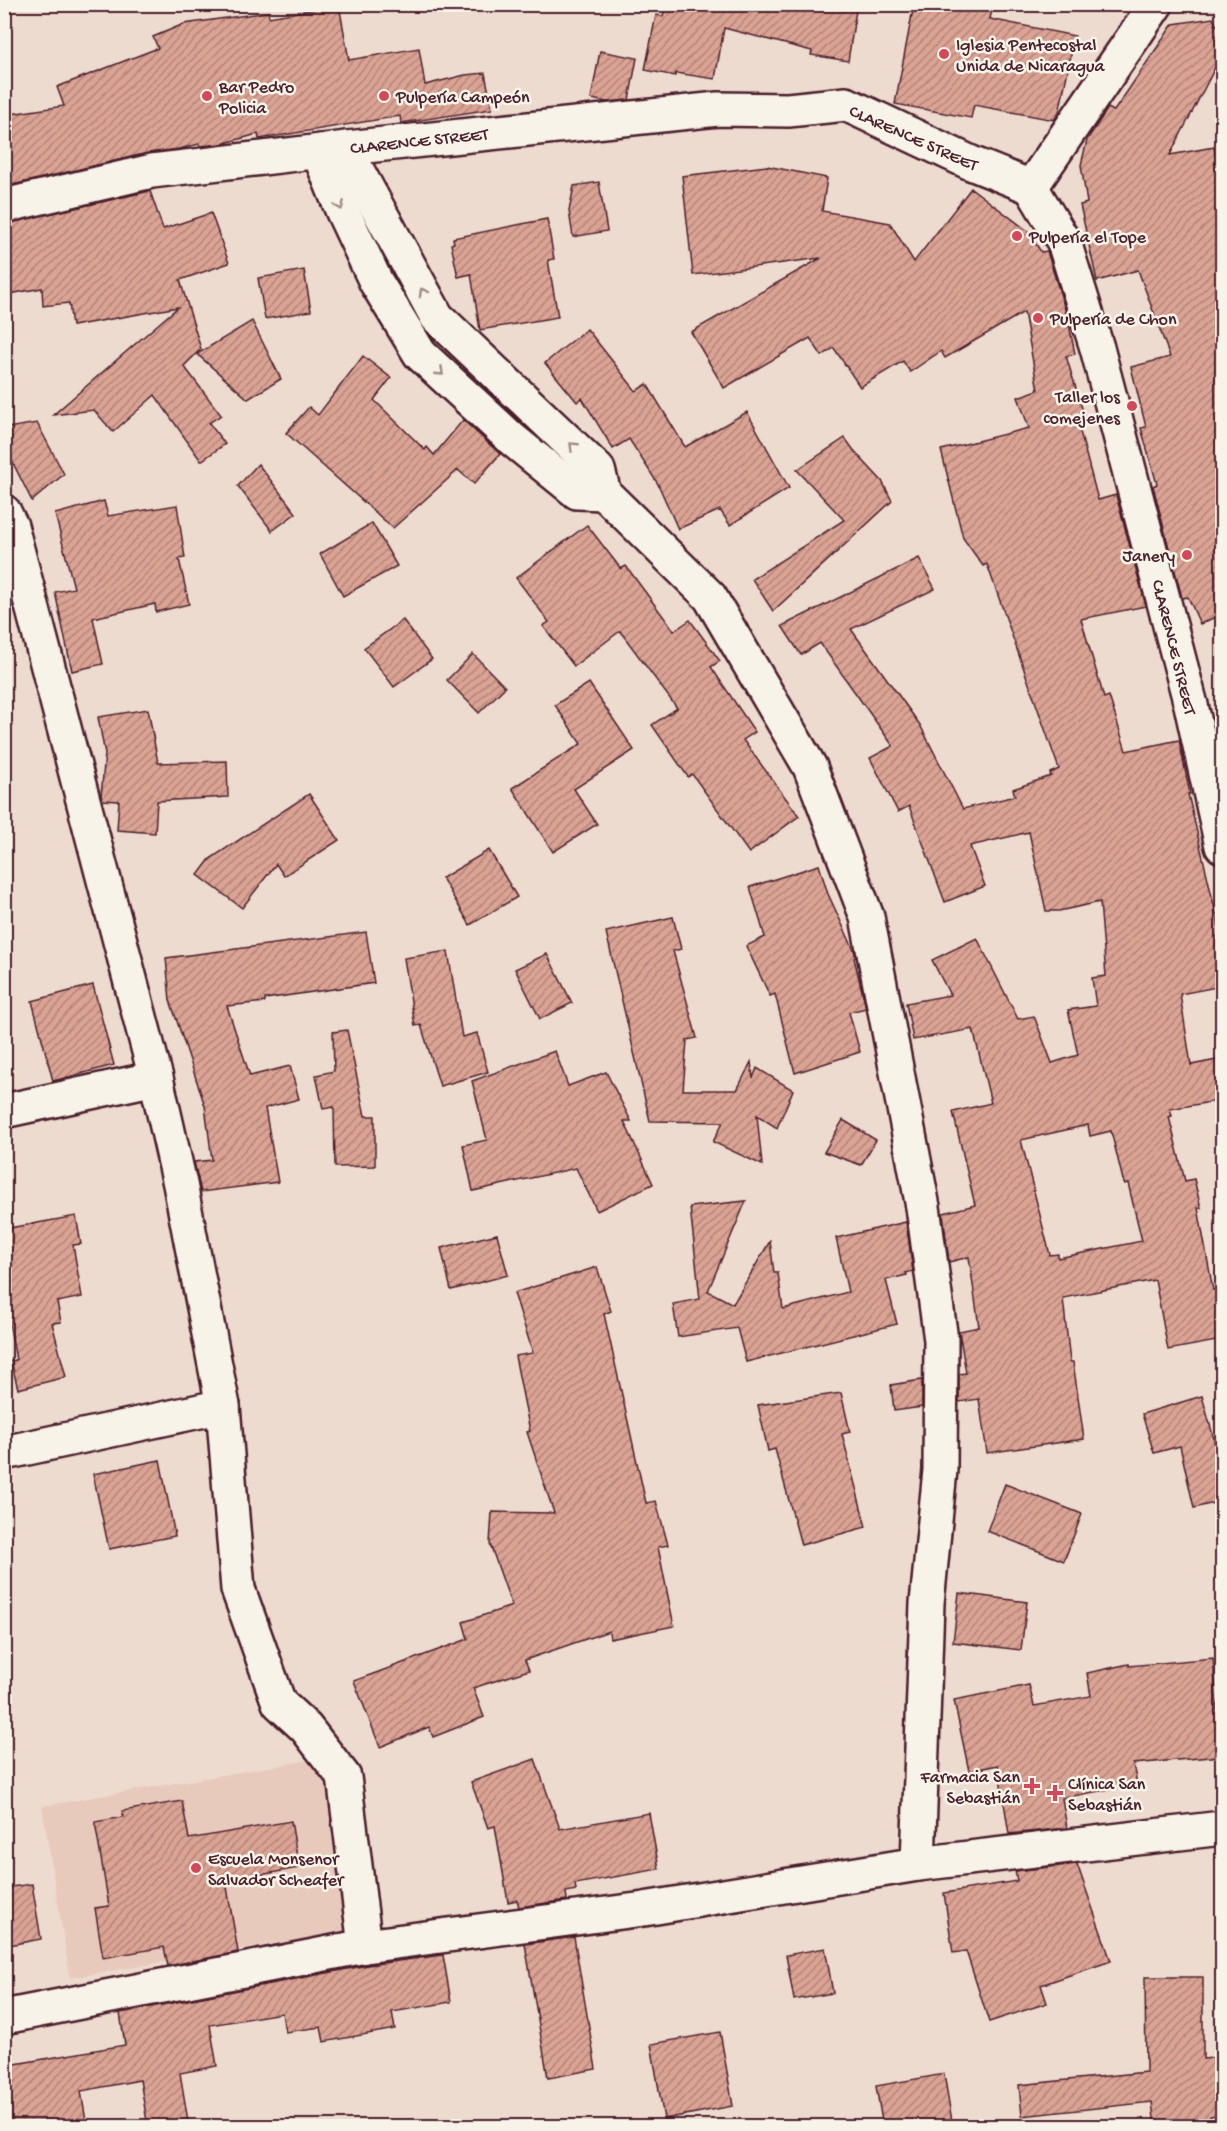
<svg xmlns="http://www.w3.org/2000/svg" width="1227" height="2131" font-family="'Gochi Hand',sans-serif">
	<defs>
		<pattern id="building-hatch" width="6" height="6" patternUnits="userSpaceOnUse" patternTransform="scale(1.5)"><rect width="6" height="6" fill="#daa394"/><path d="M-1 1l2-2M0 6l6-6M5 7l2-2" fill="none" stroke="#b38479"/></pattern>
	</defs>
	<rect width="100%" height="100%" fill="#eedbcf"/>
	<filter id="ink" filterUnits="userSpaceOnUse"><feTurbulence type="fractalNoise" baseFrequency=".0167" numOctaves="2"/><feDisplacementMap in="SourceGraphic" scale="12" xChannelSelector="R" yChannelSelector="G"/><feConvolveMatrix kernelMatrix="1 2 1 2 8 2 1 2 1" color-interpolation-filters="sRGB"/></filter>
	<g filter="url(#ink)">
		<!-- built -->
		<path fill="#e8cabd" d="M321,1758L349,1931L70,1978L42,1806Z"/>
		<!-- building -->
		<g fill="url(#building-hatch)" stroke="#4a1f2b" stroke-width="1.5" fill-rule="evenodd">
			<path d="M666,4H857L848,61L811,55L812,51L724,28L715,79L676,73L675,76L645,70L656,15L663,16Z"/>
			<path d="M914,4H993L990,19L1075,36L1059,113L1054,120L974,105L971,118L895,104Z"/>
			<path d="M339,5L349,60L419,48L425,85L465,75L485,73L492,109L401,123L400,116L259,139L258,134L221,144L200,146L199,144L179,149L148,153L4,187V115L64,106L57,87L158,48L153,37L184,24L268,12L269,17Z"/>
			<path d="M1213,18L1216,25L1222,24V54L1170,155L1214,147L1222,199V614L1200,624L1188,597L1182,598L1153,486L1157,484L1141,428L1146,427L1131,367L1170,357L1138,270L1097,281L1080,205L1087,203L1081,165L1087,140L1108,108L1114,111L1173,24Z"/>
			<path d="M600,51L637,58L629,100L607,102L591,99Z"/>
			<path d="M767,166L827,178L822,211L890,223L914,262L971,188L1028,231L1041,252L1047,251L1068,319L1075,354L1066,356L1086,421L1078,424L1098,500L1116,495L1146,606L1081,619L1104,698L1109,696L1126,751L1179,740L1190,794H1188L1221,935L1216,937L1222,970V986L1180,994L1191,1065L1222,1059V1100L1170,1109L1172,1116L1169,1117L1185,1181L1194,1179L1201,1208H1198L1213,1290L1222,1288V1340L1168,1350L1155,1280L1063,1298L1070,1362H1073L1084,1439L987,1453L979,1399L959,1402V1374L966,1373L959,1331L979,1327L969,1257L949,1262L944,1222L943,1213L975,1205L953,1112L991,1103L973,1029L913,1040L906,1003L950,995L932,960L977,938L1018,1019L1034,1016L1052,1063L1078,1055L1068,1010L1096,1006L1092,978L1106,976L1100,902L1059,911H1046L1029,832L970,846L985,886L945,902L909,806L898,812L870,758L893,746L820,643L801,655L782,626L919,558L935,589L851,629L920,725L963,809L1015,796L1013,789L1051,776L1050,773L1059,769L987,564L983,566L963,538L941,450L1029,428L1018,397L1038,390L1024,312L945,358L941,351L910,372L903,361L860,387L834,348L822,356L810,338L724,388L691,332L821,258L693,275L682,176ZM1088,1125L1090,1136L1111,1131L1124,1184L1128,1183L1142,1241L1058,1258V1254L1050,1255L1021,1140Z"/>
			<path d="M599,182L607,231L573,237L569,211L574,186Z"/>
			<path d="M150,191L163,229L211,213L229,263L180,280L201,349L184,366L221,415L209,423L225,444L201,461L155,395L113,432L94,410L53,415L178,307L72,326L69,303L43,306L42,288L4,295V224Z"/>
			<path d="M547,219L554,259L548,260L558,317L480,330L471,274L458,277L451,244L454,243L453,238Z"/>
			<path d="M304,270L311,311L265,319L258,278Z"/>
			<path d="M252,321L281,379L248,399L197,354Z"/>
			<path d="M587,329L636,391L647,384L685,447L747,412L789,488L730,525L720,510L678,529L658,484L629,439L613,449L582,398L577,402L545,363Z"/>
			<path d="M363,356L391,378L374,400L425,450L427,447L434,455L463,420L500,454L474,484L458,470L393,528L286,433L309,407L318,415Z"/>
			<path d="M37,423L64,474L32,501L12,461L7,428Z"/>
			<path d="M845,438L855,452L882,481L892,501L773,611L752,579L844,520L797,470Z"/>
			<path d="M258,464L296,513L272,531L238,486Z"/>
			<path d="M104,501L108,516L177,505L185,558L179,559L189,604L156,612L155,604L93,618L103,664L72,671L55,592L74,588L55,514Z"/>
			<path d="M372,523L397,566L343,596L320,554Z"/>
			<path d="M587,525L621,569L626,566L674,631L690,620L720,661L711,667L755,732L743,740L799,816L749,853L692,774L688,777L652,725L677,708L620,631L574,666L543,626L549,622L516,578Z"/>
			<path d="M403,620L432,659L394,687L364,648Z"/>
			<path d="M473,654L505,687L479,713L447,680Z"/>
			<path d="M589,683L634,750L574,789L597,824L553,852L512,788L581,744L555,705Z"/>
			<path d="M148,709L158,763L227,761L228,797L157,801L155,833L117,830L119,801L102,800L101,796L105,754L98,717Z"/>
			<path d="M309,794L339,840L284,876L276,864L242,908L198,875L210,859Z"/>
			<path d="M489,850L517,897L470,925L442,878Z"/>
			<path d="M819,865L828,894L854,950L856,957L854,958L866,1008L849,1012L860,1052L795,1073L775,994L770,996L746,946L765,937L750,887Z"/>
			<path d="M673,917L681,949L673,951L697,1038L687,1040L683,1090H737L751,1062L753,1078L757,1068L793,1090L777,1128L757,1115L762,1165L713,1142L723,1122L650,1121L606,932Z"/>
			<path d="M366,932L374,983L265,999V1002L227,1006L250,1076L290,1066L299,1099L265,1108L278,1182L201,1192L194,1162L212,1160L205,1106L170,1000L166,958Z"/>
			<path d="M448,951L462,1037L477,1033L488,1072L440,1086L421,1025L415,1026L404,958Z"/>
			<path d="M547,954L572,1003L540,1019L515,969Z"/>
			<path d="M93,985L114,1065L53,1081L32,1001Z"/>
			<path d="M347,1030L365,1116H375V1166L335,1167L334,1107L323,1109L316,1075L334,1071L333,1032Z"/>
			<path d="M555,1051L568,1086L606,1072L631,1121H624L653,1184L597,1211L576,1168L473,1191L463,1145L487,1140L472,1081Z"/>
			<path d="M843,1120L876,1140L861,1165L824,1152Z"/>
			<path d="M746,1201L708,1291L733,1304L770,1241L774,1273H778L783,1309L848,1292L836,1238L906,1222L913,1271L906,1273L907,1275L886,1280L897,1324L746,1362L737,1328L678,1337L673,1304L700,1299L690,1207Z"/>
			<path d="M76,1216L81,1244L73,1245L82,1297L57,1302L61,1322L52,1323L66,1377L18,1389L11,1361L16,1360L4,1294V1229Z"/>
			<path d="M497,1234L508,1275L451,1290L441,1248Z"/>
			<path d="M597,1267L611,1311L604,1314L646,1503L656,1501L668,1545L658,1547L674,1626L610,1639L609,1631L525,1660L529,1670L473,1688L484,1717L433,1737L429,1727L380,1747L354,1681L468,1639L463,1622L512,1606L490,1544L492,1512L554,1513L527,1432L530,1431L515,1356L533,1353L514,1293Z"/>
			<path d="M922,1380V1407L894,1411L891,1385Z"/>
			<path d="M841,1393L850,1432L842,1434L866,1527L801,1545L775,1449L768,1451L758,1405Z"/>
			<path d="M1202,1396L1217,1450L1222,1449V1501L1194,1508L1180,1446L1154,1453L1142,1414Z"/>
			<path d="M160,1460L175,1536L109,1549L93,1474Z"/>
			<path d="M1005,1484L1082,1514L1064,1561L987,1531Z"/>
			<path d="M959,1593L1027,1602L1021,1650L953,1642Z"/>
			<path d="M1213,1658L1221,1756L1133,1764L1137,1784L1062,1798L1067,1828L1009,1834L998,1765L969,1771L954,1700L1029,1685L1034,1706L1091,1696L1087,1673L1129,1664V1666Z"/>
			<path d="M535,1759L560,1829L649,1813L659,1869L575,1884L576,1890L566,1892L567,1900L519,1907L517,1900L508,1902L495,1826L488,1828L471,1782Z"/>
			<path d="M182,1801L189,1839L291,1821L299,1868L226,1881L238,1952L168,1966L164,1947L103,1958L95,1908L109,1906L95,1822L123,1817L122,1811Z"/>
			<path d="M1077,1864L1111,1961L1041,1985L1047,2003L989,2022L966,1951L953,1953L944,1893L1017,1881L1015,1871Z"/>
			<path d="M32,1884L41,1939L4,1946V1888Z"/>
			<path d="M574,1937L596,2069L548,2078L525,1944Z"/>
			<path d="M825,1948L833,1993L794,2000L786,1955Z"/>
			<path d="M443,1955L451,2002L392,2012L395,2029L324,2042L321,2027L285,2032L282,2013L210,2025L217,2066L180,2073L189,2127H148L140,2080L81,2091L87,2127H4V2066L125,2045L120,2013L368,1965Z"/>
			<path d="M1145,1977H1203V2059L1222,2057V2114L1210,2116L1211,2123L1181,2127H1155L1152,2102L1022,2116L1019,2085L1146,2072Z"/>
			<path d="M720,2032L733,2106L664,2119L651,2044Z"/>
			<path d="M944,2074L953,2127H883L876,2086Z"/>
		</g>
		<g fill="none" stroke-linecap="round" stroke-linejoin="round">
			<!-- street casing -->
			<g stroke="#4a1f2b" stroke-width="38">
				<g id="street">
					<path d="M347,148L352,161L437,317L598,470L604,493L710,597L810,767L867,917L923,1207L941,1340L940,1470L927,1603L918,1864"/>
					<path d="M320,151L323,163L343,212L376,282L420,354L513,440L577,492L604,493"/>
					<path d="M1031,187L1156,4"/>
					<path d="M4,512L11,526L156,1078L180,1184L223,1406L238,1589L279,1703L306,1728L344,1777L365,1946"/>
					<path d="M4,1111L156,1078"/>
					<path d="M4,1453L223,1406"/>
					<path d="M4,2017L365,1946L644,1909L918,1864L1222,1828"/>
				</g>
			</g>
			<!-- secondary casing -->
			<g stroke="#4a1f2b" stroke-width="38">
				<path id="secondary" d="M4,206L152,171L347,148L718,109L788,110L846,104L971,163L1031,187L1064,242L1097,348L1191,705L1222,846"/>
			</g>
			<!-- street -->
			<use href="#street" stroke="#f7f3e8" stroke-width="33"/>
			<!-- secondary -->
			<use href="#secondary" stroke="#f7f3e8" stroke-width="33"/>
		</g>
		<!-- one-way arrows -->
		<defs><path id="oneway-chevron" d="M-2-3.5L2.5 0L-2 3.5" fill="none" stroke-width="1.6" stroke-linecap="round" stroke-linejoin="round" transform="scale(1.5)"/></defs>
		<g stroke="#a0898a">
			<use href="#oneway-chevron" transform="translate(340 206) rotate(67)"/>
			<use href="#oneway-chevron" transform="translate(423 292) rotate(-119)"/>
			<use href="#oneway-chevron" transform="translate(440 372) rotate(43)"/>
			<use href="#oneway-chevron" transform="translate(573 446) rotate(-136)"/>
		</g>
	</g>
	<!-- markers -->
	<g fill="#d1495b" stroke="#f7f3e8" stroke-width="2">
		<circle cx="944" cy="54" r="6"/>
		<circle cx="207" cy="96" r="6"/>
		<circle cx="384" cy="96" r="6"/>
		<circle cx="1017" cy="236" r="6"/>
		<circle cx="1038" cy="318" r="6"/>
		<circle cx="1132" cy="406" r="6"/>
		<circle cx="1187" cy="555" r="6"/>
		<path d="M1029 1777h6v6h6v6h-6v6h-6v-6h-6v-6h6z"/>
		<path d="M1052 1784h6v6h6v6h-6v6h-6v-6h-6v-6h6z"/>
		<circle cx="196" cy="1868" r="6"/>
	</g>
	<g text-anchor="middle" stroke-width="5" stroke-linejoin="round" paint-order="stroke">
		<!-- poi labels -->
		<g font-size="18" fill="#4a1f2b" stroke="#f7f3e8" text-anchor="start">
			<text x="956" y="50">Iglesia Pentecostal<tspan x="956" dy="21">Unida de Nicaragua</tspan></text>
			<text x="219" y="92">Bar Pedro<tspan x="219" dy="21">Policia</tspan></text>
			<text x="396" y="102">Pulpería Campeón</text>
			<text x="1029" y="242">Pulpería el Tope</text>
			<text x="1050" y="324">Pulpería de Chon</text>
			<text x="1120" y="402" text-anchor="end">Taller los<tspan x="1120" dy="21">comejenes</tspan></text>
			<text x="1175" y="561" text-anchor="end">Janery</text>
			<text x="1020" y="1782" text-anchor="end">Farmacia San<tspan x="1020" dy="21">Sebastián</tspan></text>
			<text x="1068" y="1789">Clínica San<tspan x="1068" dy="21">Sebastián</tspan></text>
			<text x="208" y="1864">Escuela Monsenor<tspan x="208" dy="21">Salvador Scheafer</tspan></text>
		</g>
		<!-- street labels -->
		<g font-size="18" fill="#4a1f2b" stroke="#f7f3e8">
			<text transform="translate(914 137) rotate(24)" y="6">CLARENCE STREET</text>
			<text transform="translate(419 140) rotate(-6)" y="6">CLARENCE STREET</text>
			<text transform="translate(1175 647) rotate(76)" y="6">CLARENCE STREET</text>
		</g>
	</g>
	<!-- margin -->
	<rect width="1227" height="2131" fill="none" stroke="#f7f3e8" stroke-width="24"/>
	<rect x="12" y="12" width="1203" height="2107" fill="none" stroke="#4a1f2b" stroke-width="2" filter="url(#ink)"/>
</svg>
